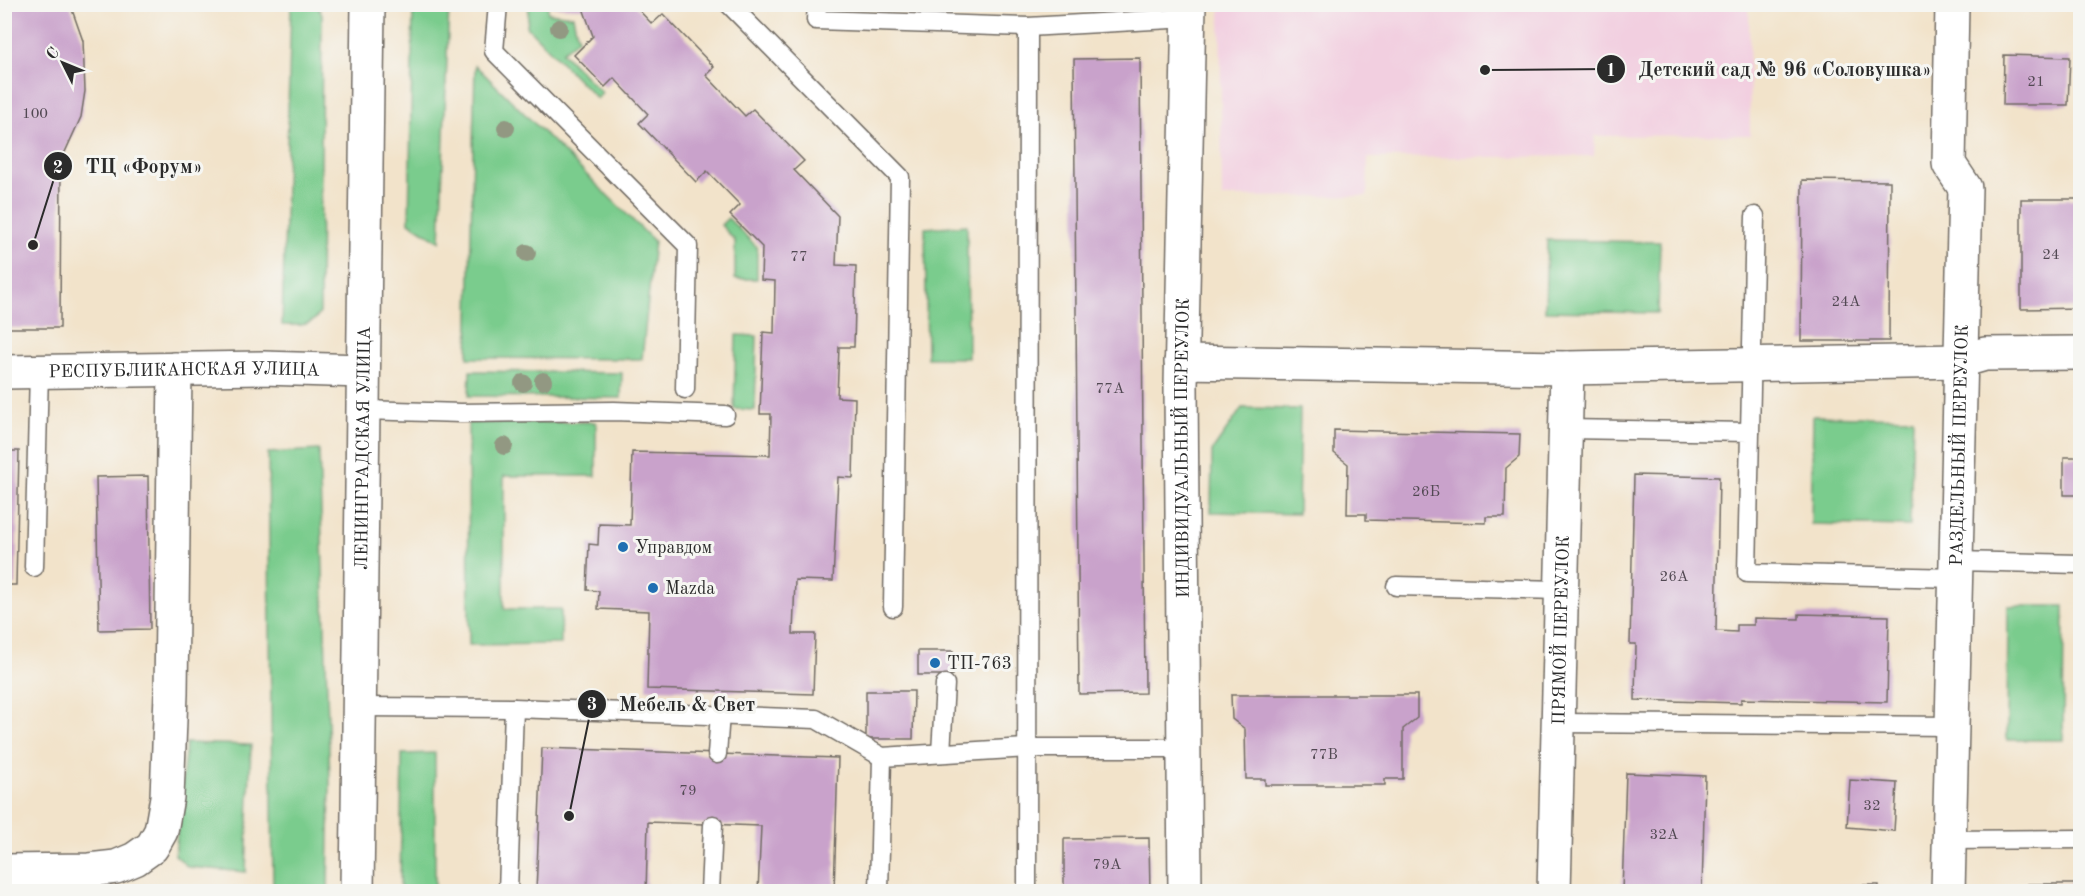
<svg xmlns="http://www.w3.org/2000/svg" width="2085" height="896" font-family="'Old Standard TT',serif">
	<rect width="100%" height="100%" fill="#f6f6f2"/>
	<filter id="ink" filterUnits="userSpaceOnUse"><feTurbulence type="fractalNoise" baseFrequency=".0167" numOctaves="2"/><feDisplacementMap in="SourceGraphic" scale="12" xChannelSelector="R" yChannelSelector="G"/><feConvolveMatrix kernelMatrix="1 2 1 2 8 2 1 2 1" color-interpolation-filters="sRGB"/></filter>
	<filter id="wash" filterUnits="userSpaceOnUse"><feTurbulence type="fractalNoise" baseFrequency=".008" numOctaves="4" result="noise"/><feDisplacementMap in="SourceGraphic" scale="24" xChannelSelector="R" yChannelSelector="G"/><feGaussianBlur stdDeviation="1.35" result="paint"/><feColorMatrix in="noise" values="0 0 0 0 0 0 0 0 0 0 0 0 0 0 0 0 0 1.4 0 .05"/><feComposite in="paint" operator="in"/></filter>
	<g filter="url(#wash)">
		<rect width="100%" height="100%" fill="#f2e3ca"/>
		<!-- built -->
		<path fill="#f2cfe0" d="M1220,5H1749L1750,135L1595,136L1594,156L1368,158L1367,196L1222,197Z"/>
		<!-- green -->
		<g fill="#7acc8d" stroke="#527c5c" stroke-width="1.5">
			<path d="M291,5H317L322,15L320,313C310,328 298,325 282,325Z"/>
			<path d="M413,5H449L440,242L409,222Z"/>
			<path d="M529,5H548V13L573,16L578,39L562,52L602,93L597,99L527,27Z"/>
			<path d="M475,65L654,241L642,359L468,358Z"/>
			<path d="M728,218L757,247V279H735V241L721,225Z"/>
			<path d="M967,225L968,358H927L925,228Z"/>
			<path d="M1547,240L1660,242L1658,313L1545,311Z"/>
			<path d="M736,335L757,336L755,410L734,409Z"/>
			<path d="M470,371L622,373L621,398L469,396Z"/>
			<path d="M1242,408L1300,409L1298,514L1211,512L1212,451Z"/>
			<path d="M1813,416L1913,418L1910,526L1811,524Z"/>
			<path d="M596,422V476H504V609H561V644L469,645L468,423Z"/>
			<path d="M319,450L330,782L328,891H273L268,453Z"/>
			<path d="M2008,606H2064L2063,740H2007Z"/>
			<path d="M186,743L251,745L246,872L188,867L175,855Z"/>
			<path d="M435,753V891H400L402,754Z"/>
		</g>
		<g id="blocks">
			<!-- building -->
			<g fill="#c9a2cb">
				<path d="M4,4H70L83,41L85,91L81,117L61,161L60,328H4Z"/>
				<path d="M553,4H633L652,24L663,14L714,67L706,75L725,95L745,116L753,109L804,161L794,170L838,216L836,265L856,266L854,347H839L837,397L855,398L853,478L838,477L833,581L795,580L793,634H815L813,694L647,689L649,611L598,609L599,591L587,590L589,544L598,545L599,524L630,525L632,452L770,455L771,414H760L763,332L774,333L775,281L761,280L762,247L730,215L740,205L707,171L696,182L639,123L648,114L614,78L605,87L574,55L593,36L583,8L553,7Z"/>
				<path d="M2004,55L2070,57L2068,105H2003Z"/>
				<path d="M1140,58L1145,693L1079,694L1074,59Z"/>
				<path d="M1802,180L1890,181L1889,341H1801Z"/>
				<path d="M2021,199H2080V308L2021,309Z"/>
				<path d="M1334,430L1520,434L1519,457L1506,468L1505,517H1486V523L1366,520V514H1347L1348,464L1334,453Z"/>
				<path d="M4,451H19L16,585H4Z"/>
				<rect x="2064" y="457" width="16" height="38"/>
				<path d="M1634,475L1719,477L1716,631L1737,632V625H1754V618L1799,619V614L1889,616L1887,702L1741,699V703L1635,700L1636,644H1630Z"/>
				<path d="M148,476L150,629L99,630L96,477Z"/>
				<rect x="918" y="651" width="35" height="24"/>
				<path d="M866,691H914L913,739H866Z"/>
				<path d="M1231,695H1417V718L1403,729V779H1385V785H1265V779H1246L1245,729L1232,719Z"/>
				<path d="M542,748L838,758L834,892H758L761,826L648,822L646,892H536Z"/>
				<path d="M1626,773L1705,776L1702,892H1622Z"/>
				<path d="M1850,780L1897,783L1894,831L1847,827Z"/>
				<path d="M1149,838L1150,892H1064V839Z"/>
				<rect x="2028" y="884" width="52" height="8"/>
				<rect x="1838" y="885" width="41" height="7"/>
			</g>
		</g>
	</g>
	<g filter="url(#ink)">
		<use href="#blocks" fill-opacity="0" stroke="#716b63" stroke-width="1.5"/>
		<g fill="none" stroke-linecap="round" stroke-linejoin="round">
			<!-- lane casing -->
			<g stroke="#716b63" stroke-width="21">
				<g id="lane">
					<path d="M498,4L494,51L688,246L685,389"/>
					<path d="M729,4L900,177L893,607"/>
					<path d="M817,4L816,20L1028,27L1189,18"/>
					<path d="M363,410L461,413L614,411L725,415"/>
					<path d="M1565,429L1750,432L1747,573L1956,578"/>
					<path d="M1750,432L1755,216"/>
					<path d="M1956,561L2080,564"/>
					<path d="M34,567L39,371"/>
					<path d="M1396,586L1561,590"/>
					<path d="M358,707L514,708L816,719L882,757L1027,748H1184"/>
					<path d="M1558,723L1952,726"/>
					<path d="M941,753L945,684"/>
					<path d="M717,754L720,714"/>
					<path d="M1949,840L2080,839"/>
					<path d="M508,892L514,708"/>
					<path d="M710,892L713,825"/>
					<path d="M879,892L882,757"/>
					<path d="M1027,892L1028,27"/>
				</g>
			</g>
			<!-- street casing -->
			<g stroke="#716b63" stroke-width="36">
				<g id="street">
					<path d="M1181,362L1567,368L1961,361L1985,354L2080,353"/>
					<path id="s1" d="M4,372L263,368L363,371"/>
					<path d="M4,871L89,870L116,867L135,859L152,847L161,831L167,797L171,694L175,369"/>
					<path id="s2" d="M1185,892L1181,386L1189,4"/>
					<path id="s3" d="M1554,892L1567,368"/>
					<path id="s4" d="M1948,892L1965,188L1949,164L1952,4"/>
				</g>
			</g>
			<!-- secondary casing -->
			<g stroke="#716b63" stroke-width="36">
				<g id="secondary">
					<path id="s5" d="M357,892L368,4"/>
				</g>
			</g>
			<!-- lane -->
			<use href="#lane" stroke="#fff" stroke-width="18"/>
			<!-- street -->
			<use href="#street" stroke="#fff" stroke-width="33"/>
			<!-- secondary -->
			<use href="#secondary" stroke="#fff" stroke-width="33"/>
		</g>
		<!-- trees -->
		<g fill="#929882">
			<circle cx="559" cy="28" r="9"/>
			<circle cx="506" cy="128" r="9"/>
			<circle cx="527" cy="253" r="9"/>
			<circle cx="543" cy="381" r="9"/>
			<circle cx="523" cy="383" r="9"/>
			<circle cx="504" cy="446" r="9"/>
		</g>
	</g>
	<!-- markers -->
	<g fill="#1f6fb2" stroke="#f6f6f2" stroke-width="2">
		<circle cx="623" cy="547" r="6"/>
		<circle cx="653" cy="588" r="6"/>
		<circle cx="935" cy="663" r="6"/>
	</g>
	<g text-anchor="middle" stroke-width="6" stroke-linejoin="round" paint-order="stroke">
		<!-- number labels -->
		<g font-size="15" fill="#524953">
			<text x="2036" y="86">21</text>
			<text x="35" y="118">100</text>
			<text x="2051" y="259">24</text>
			<text x="799" y="261">77</text>
			<text x="1846" y="306">24А</text>
			<text x="1110" y="393">77А</text>
			<text x="1426" y="496">26Б</text>
			<text x="1674" y="581">26А</text>
			<text x="1324" y="759">77В</text>
			<text x="688" y="795">79</text>
			<text x="1872" y="810">32</text>
			<text x="1664" y="839">32А</text>
			<text x="1107" y="869">79А</text>
		</g>
		<!-- street labels -->
		<g font-size="18" fill="#2b2b2b" stroke="#f6f6f2">
			<text dy="6" stroke="none"><textPath href="#s1" startOffset="180">РЕСПУБЛИКАНСКАЯ УЛИЦА</textPath></text>
			<text dy="6" stroke="none"><textPath href="#s4" startOffset="447">РАЗДЕЛЬНЫЙ ПЕРЕУЛОК</textPath></text>
			<text dy="6" stroke="none"><textPath href="#s5" startOffset="444">ЛЕНИНГРАДСКАЯ УЛИЦА</textPath></text>
			<text dy="6" stroke="none"><textPath href="#s2" startOffset="444">ИНДИВИДУАЛЬНЫЙ ПЕРЕУЛОК</textPath></text>
			<text dy="6" stroke="none"><textPath href="#s3" startOffset="262">ПРЯМОЙ ПЕРЕУЛОК</textPath></text>
		</g>
		<!-- poi labels -->
		<g font-size="18" fill="#2b2b2b" stroke="#f6f6f2" text-anchor="start">
			<text x="635" y="553">Управдом</text>
			<text x="665" y="594">Mazda</text>
			<text x="947" y="669">ТП-763</text>
		</g>
	</g>
	<!-- callouts -->
	<path fill="none" stroke="#2b2b2b" stroke-width="2" d="M1485 70L1611 69M33 245L58 166M569 816L592 704"/>
	<g fill="#2b2b2b" stroke="#f6f6f2" stroke-width="2">
		<circle cx="1485" cy="70" r="6"/>
		<circle cx="33" cy="245" r="6"/>
		<circle cx="569" cy="816" r="6"/>
		<circle cx="1611" cy="69" r="15"/>
		<circle cx="58" cy="166" r="15"/>
		<circle cx="592" cy="704" r="15"/>
	</g>
	<g font-size="18" text-anchor="middle" font-weight="bold" fill="#fff">
		<text x="1611" y="76">1</text>
		<text x="58" y="173">2</text>
		<text x="592" y="710">3</text>
	</g>
	<g font-size="20" text-anchor="middle" font-weight="bold" fill="#2b2b2b" stroke="#f6f6f2" stroke-width="6" stroke-linejoin="round" paint-order="stroke">
		<text x="1785" y="76">Детский сад № 96 «Соловушка»</text>
		<text x="144" y="173">ТЦ «Форум»</text>
		<text x="687" y="711">Мебель &amp; Свет</text>
	</g>
	<!-- margin -->
	<rect width="2085" height="896" fill="none" stroke="#f6f6f2" stroke-width="24"/>
	<!-- north arrow -->
	<g transform="translate(63 63) rotate(313)" stroke="#f6f6f2" stroke-width="4.5" paint-order="stroke">
	<path d="M0-4.5L10 22L0 15L-10 22Z" fill="#2b2b2b"/>
	<text y="-9" font-size="16" font-weight="bold" text-anchor="middle" fill="#2b2b2b">С</text>
	</g>
</svg>
